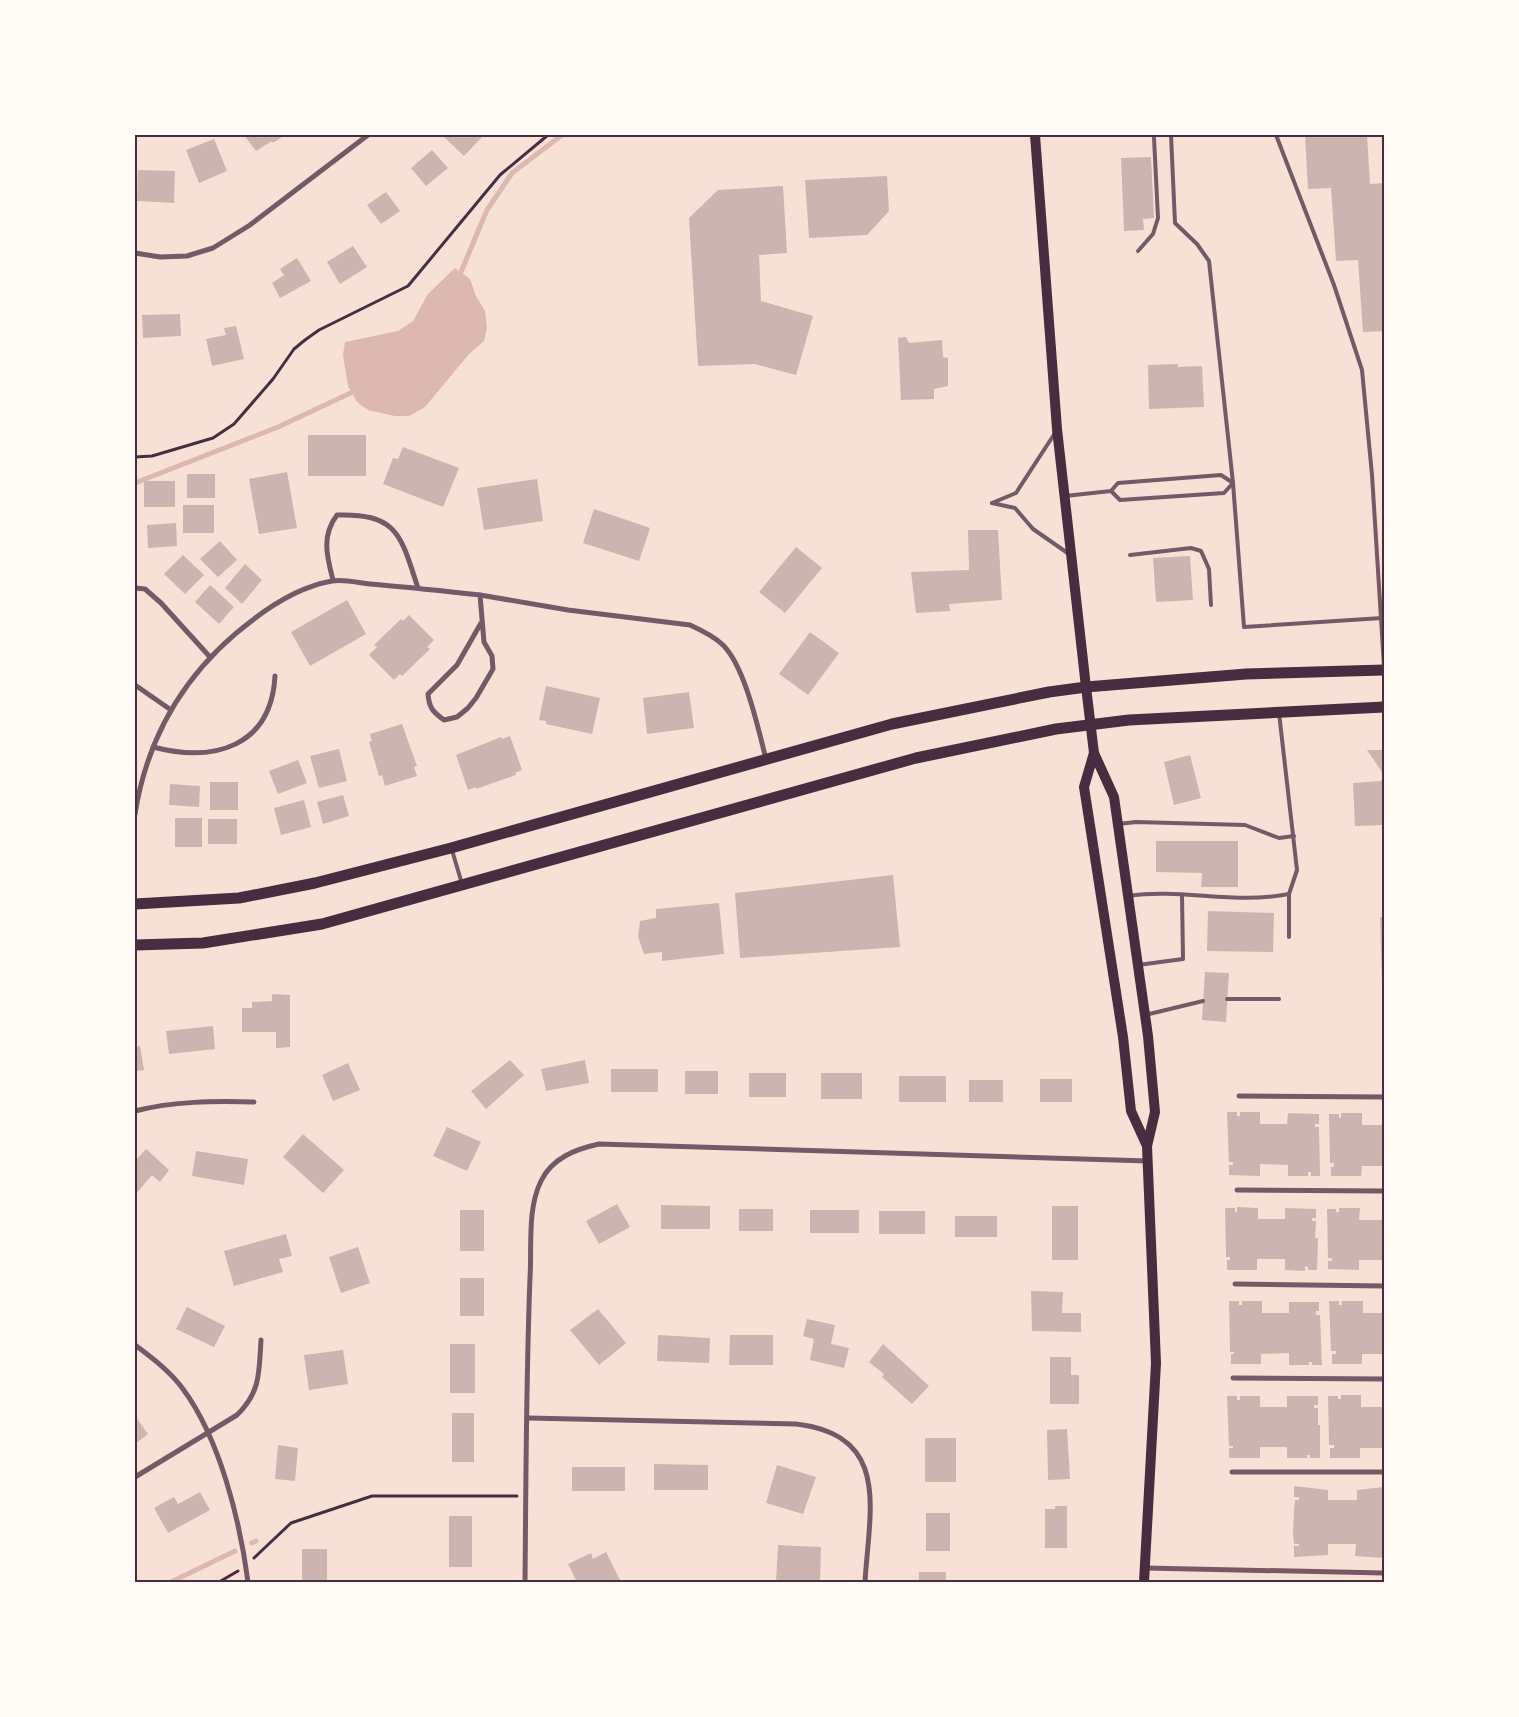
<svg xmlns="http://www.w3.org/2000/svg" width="1519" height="1717" font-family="'Roboto Condensed',sans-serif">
	<rect width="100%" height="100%" fill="#f7e1d7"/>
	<!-- water -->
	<path fill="#dcb8b0" d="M455,268L470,279L476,296L485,311L487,328L484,341L469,354L425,407L409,416H395L368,410L357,402L348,386L343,355L345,342L398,331L413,321L428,294Z"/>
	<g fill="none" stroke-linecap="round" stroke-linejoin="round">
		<!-- stream -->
		<g stroke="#dcb8b0" stroke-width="5">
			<path d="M458,279L487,210L512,173L562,135"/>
			<path d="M135,483L278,427L357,390"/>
			<path d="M252,1543L256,1541"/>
			<path d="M171,1582L235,1551"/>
		</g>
	</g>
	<!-- building -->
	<g fill="#ccb4b1">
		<path d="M244,135H285L273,143L272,141L256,151Z"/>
		<path d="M446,135H484L464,156L444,137Z"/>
		<path d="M1305,135H1367L1370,184L1384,183V331L1363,332L1358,260L1336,261L1331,188L1308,189Z"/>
		<path d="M214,139L227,171L199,183L186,150Z"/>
		<path d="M432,150L448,168L426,186L411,168Z"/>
		<path d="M1151,157L1154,218L1143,219L1144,230L1124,231L1121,158Z"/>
		<path d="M138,170L175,171L174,203L137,201Z"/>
		<path d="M887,176L889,211L867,235L809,238L805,180Z"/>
		<path d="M783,186L787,253L759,255L761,301L813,316L796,375L755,364L698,366L689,218L718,190Z"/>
		<path d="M386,192L400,211L381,224L367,205Z"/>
		<path d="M353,246L367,267L340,284L327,262Z"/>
		<path d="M297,258L311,281L280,298L272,283L284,275L280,269Z"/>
		<path d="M180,314L181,336L143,338L142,315Z"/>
		<path d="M236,326L244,359L212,366L206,339L226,335L224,328Z"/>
		<path d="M906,337L909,343L942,340L943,357L948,358V386L934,389V399L901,400L898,338Z"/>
		<path d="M1178,364V367L1202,366L1204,407L1149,409L1148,365Z"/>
		<rect x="308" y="435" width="58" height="41"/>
		<path d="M403,447L459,468L443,507L383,484L393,458L398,459Z"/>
		<path d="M287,472L297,528L259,534L249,479Z"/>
		<rect x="187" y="474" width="28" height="24"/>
		<path d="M537,479L543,521L484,530L477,488Z"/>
		<rect x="144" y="481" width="31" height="26"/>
		<rect x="183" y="505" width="31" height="28"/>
		<path d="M594,509L650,528L639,561L583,543Z"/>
		<path d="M176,523L177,546L148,548L147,525Z"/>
		<path d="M968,530H998L1002,600L949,604L950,611L916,613L911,572L969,570Z"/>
		<path d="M220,541L237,560L218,577L200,559Z"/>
		<path d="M796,547L822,568L785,613L759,592Z"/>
		<path d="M183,555L204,575L185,594L164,574Z"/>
		<path d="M1190,556L1193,600L1156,602L1153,558Z"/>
		<path d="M245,564L262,580L242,604L225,588Z"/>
		<path d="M210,585L234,607L219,624L195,602Z"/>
		<path d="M347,600L366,634L310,666L291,632Z"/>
		<path d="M409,615L434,640L427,647L430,649L402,676L400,674L394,680L369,655L377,647L374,645L401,619L403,621Z"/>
		<path d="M810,632L839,653L808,695L779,674Z"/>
		<path d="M546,686L600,698L592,734L546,724V721L539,720Z"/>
		<path d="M689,692L694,728L647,734L643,698Z"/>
		<path d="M402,724L417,766L414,767L417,776L385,786L382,775L379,776L369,742L372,741L370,734Z"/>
		<path d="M510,736L522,770L515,773L516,775L476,789V787L468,790L456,755L501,737L502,739Z"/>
		<path d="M339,749L347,781L319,788L310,756Z"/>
		<path d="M1367,750H1384V775Z"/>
		<path d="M1190,755L1201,798L1174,805L1164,762Z"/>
		<path d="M298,760L307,783L278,794L269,771Z"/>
		<path d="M1384,778V825L1355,826L1353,783L1381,781Z"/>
		<rect x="210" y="782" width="28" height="28"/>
		<path d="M170,784L200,786L199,807L169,805Z"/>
		<path d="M343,795L349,816L323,824L317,802Z"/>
		<path d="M304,800L311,827L281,835L274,808Z"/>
		<rect x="175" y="818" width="27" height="29"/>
		<rect x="208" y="819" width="29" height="25"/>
		<path d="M1156,841H1238V887H1201L1202,873L1156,872Z"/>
		<path d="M893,875L900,947L740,958L735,893Z"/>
		<path d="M719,903L724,954L662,961V952L644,954L638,937L640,921L656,918V909Z"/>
		<path d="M1208,911L1274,913L1273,952L1207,951Z"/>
		<path d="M1380,917H1384V984H1382Z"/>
		<path d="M1205,972L1229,973L1226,1022L1202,1020Z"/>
		<path d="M272,994L290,995V1047L276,1048V1032H242V1008H252V1002L272,1001Z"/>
		<path d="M213,1026L215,1049L169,1054L166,1031Z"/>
		<path d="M140,1046L144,1070L135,1071V1047Z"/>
		<path d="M510,1060L524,1075L486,1109L471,1091Z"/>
		<path d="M585,1060L589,1083L546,1091L541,1069Z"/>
		<path d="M348,1063L360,1090L333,1101L322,1075Z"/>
		<rect x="611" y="1069" width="47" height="23"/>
		<rect x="685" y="1071" width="33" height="23"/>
		<rect x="749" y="1073" width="37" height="24"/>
		<rect x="821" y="1073" width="41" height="26"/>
		<rect x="899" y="1076" width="47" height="26"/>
		<rect x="1040" y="1079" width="32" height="23"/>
		<rect x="969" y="1080" width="34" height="22"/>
		<path d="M1227,1112H1237V1116H1240V1112H1260V1124H1287L1288,1113L1319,1114V1124H1315V1127H1319L1320,1176H1311V1172H1308V1176H1288V1165L1260,1164V1176L1229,1175V1165H1233V1162H1229Z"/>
		<path d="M1341,1113H1362V1125H1384V1166H1362L1361,1176H1331V1167H1334V1163H1330L1329,1114H1339V1118H1341Z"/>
		<path d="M447,1127L481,1142L467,1171L433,1156Z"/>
		<path d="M303,1134L344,1170L323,1193L283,1157Z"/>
		<path d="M146,1149L169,1170L160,1182L152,1175L135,1195V1158L137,1159Z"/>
		<path d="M196,1151L248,1159L244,1185L192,1176Z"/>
		<path d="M617,1204L630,1227L599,1244L586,1221Z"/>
		<path d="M661,1205L710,1206V1229H661Z"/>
		<rect x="1052" y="1206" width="26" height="54"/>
		<path d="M1237,1207L1258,1208V1219H1285V1208L1316,1209V1218H1312V1221H1316L1315,1238H1318L1317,1270H1308V1267L1305,1266V1271L1285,1270V1259H1257V1270H1227V1260H1230V1257H1226L1225,1208H1235V1212H1237Z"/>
		<path d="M1339,1208H1360L1359,1220H1384V1260H1359V1270L1328,1269V1261H1332V1258H1328L1327,1209H1336V1212H1339Z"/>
		<rect x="739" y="1209" width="34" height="22"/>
		<rect x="460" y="1210" width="24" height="41"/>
		<rect x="810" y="1210" width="49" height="23"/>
		<rect x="879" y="1211" width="46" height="23"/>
		<rect x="955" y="1216" width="42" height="21"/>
		<path d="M286,1234L292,1256L279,1259L283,1272L234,1286L224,1251Z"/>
		<path d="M358,1247L370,1283L341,1293L329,1257Z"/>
		<rect x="460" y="1278" width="24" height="38"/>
		<path d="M1031,1291L1063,1292L1062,1313H1081V1332L1032,1331Z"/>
		<path d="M1229,1301H1239V1305H1242V1301H1262V1313H1289V1302H1319V1311H1316V1315H1320L1322,1365H1312V1362H1309V1365H1289V1353L1261,1354V1364H1231V1354H1234V1352H1230Z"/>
		<path d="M1329,1301H1339V1305H1342V1301H1363V1313H1384V1354H1362V1364H1332V1354H1336V1351H1331Z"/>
		<path d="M187,1307L225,1326L214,1347L176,1329Z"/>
		<path d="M598,1309L626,1343L599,1365L570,1330Z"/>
		<path d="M807,1319L835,1325L831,1344L849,1348L844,1368L810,1360L814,1339L803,1336Z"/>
		<path d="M658,1335L710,1338L709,1363L657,1361Z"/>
		<path d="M730,1335H773V1365H729Z"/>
		<rect x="450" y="1344" width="25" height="49"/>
		<path d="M883,1344L929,1386L912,1404L882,1377L884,1374L869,1362Z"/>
		<path d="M343,1350L348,1384L309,1390L304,1355Z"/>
		<path d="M1050,1357H1071V1375H1079V1404H1050Z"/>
		<path d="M1341,1395H1361V1407H1384V1448H1360V1458H1330V1448H1334V1445H1329L1328,1396H1338V1399H1341Z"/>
		<path d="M1227,1396H1237V1400H1240V1396H1260V1407H1287V1396H1318V1405H1314V1408H1318V1425H1320V1458H1310V1455H1307V1458H1287V1447H1260V1458H1229V1448H1233V1446H1229Z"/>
		<rect x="452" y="1413" width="22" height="49"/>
		<path d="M135,1416L148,1434L135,1444Z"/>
		<path d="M1067,1429L1070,1479L1048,1480L1047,1430Z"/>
		<rect x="925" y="1438" width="31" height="44"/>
		<path d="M278,1445L298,1448L295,1481L275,1479Z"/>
		<path d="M654,1464L708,1465V1490H654Z"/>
		<path d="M777,1465L816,1477L803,1514L766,1503Z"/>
		<rect x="572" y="1467" width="53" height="24"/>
		<path d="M1294,1486L1328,1490V1500H1357V1490L1384,1487V1558L1355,1556L1356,1544H1328V1555L1294,1557V1546H1299V1544H1294L1293,1533L1294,1510L1295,1500H1299V1497H1294Z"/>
		<path d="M200,1492L210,1510L168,1533L154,1508L174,1497L178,1504Z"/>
		<path d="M1055,1506H1067V1548H1045V1509H1055Z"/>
		<rect x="926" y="1513" width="24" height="38"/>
		<rect x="449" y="1516" width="23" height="51"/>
		<path d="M778,1545L821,1547L820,1582H776Z"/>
		<rect x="302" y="1549" width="25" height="33"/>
		<path d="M606,1552L620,1580L577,1582L568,1564L591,1553L593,1559Z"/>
		<rect x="919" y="1572" width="27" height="10"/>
	</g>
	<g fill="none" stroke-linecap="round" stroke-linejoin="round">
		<!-- path -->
		<g stroke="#4a2c40" stroke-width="3">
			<path d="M135,457L152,456L213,438L234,424L273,379L294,349L305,340L319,330L408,286L500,175L548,135"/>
			<path d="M254,1558L291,1523L372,1496H517"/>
			<path d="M219,1582L238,1571"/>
		</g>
		<!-- service -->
		<g stroke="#755966" stroke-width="4">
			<path d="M1171,135L1175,223L1197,244L1209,261L1233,483L1244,627L1382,618"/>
			<path d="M1276,135L1334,285L1362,370L1372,475L1384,666"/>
			<path d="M1138,251L1153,234L1158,218L1154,138"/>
			<path d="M1065,496L1111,491L1118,483L1221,475L1233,483L1224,493L1120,500L1111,491"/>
			<path d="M992,503L1016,493L1055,433"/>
			<path d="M992,503L1015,508L1033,529L1069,554"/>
			<path d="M1130,555L1191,548L1201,551L1209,569L1211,605"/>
			<path d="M1118,824L1136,822L1245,825L1279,838L1294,836"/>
			<path d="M452,850L462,884"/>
			<path d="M1289,894V937"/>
			<path d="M1128,896C1182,888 1234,905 1289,894L1297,870L1279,713"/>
			<path d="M1138,965L1183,959L1182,895"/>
			<path d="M1227,999H1279"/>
			<path d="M1145,1015L1203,1001"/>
		</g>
		<!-- minor -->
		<g stroke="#755966" stroke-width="5">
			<path d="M135,253L160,257L187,256L213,248L250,225L368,135"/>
			<path d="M333,580C327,557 321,536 337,515C399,513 401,537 418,588"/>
			<path d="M135,588L145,589L161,603L210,657"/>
			<path d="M480,595L568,610L690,625C701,630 714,636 723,645C745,667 758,728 766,759"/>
			<path d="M135,685L171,710"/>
			<path d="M153,747C214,763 271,747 275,676"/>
			<path d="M135,814C148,732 188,668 254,619C276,602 304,586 332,581C344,579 359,583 370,584C407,587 443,591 480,595L484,642L492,656L493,669L476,698L468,708L457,717L444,720C433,712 429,708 428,694L457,665L481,623"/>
			<path d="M1239,1096L1384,1097"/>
			<path d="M135,1111C174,1101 214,1101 254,1102"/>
			<path d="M1237,1190L1384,1191"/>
			<path d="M1235,1284L1384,1286"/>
			<path d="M135,1345C152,1358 170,1371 183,1389C220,1439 240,1521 248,1582"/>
			<path d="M1233,1378L1384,1379"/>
			<path d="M528,1418L796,1424C892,1435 869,1511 865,1582"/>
			<path d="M1232,1472H1384"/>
			<path d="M135,1477L237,1415C261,1392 259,1371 261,1340"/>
			<path d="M1145,1568L1384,1573"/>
			<path d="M525,1582C526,1481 526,1379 530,1278C532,1248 527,1209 541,1181C552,1158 576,1149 599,1144L1148,1161"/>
		</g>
		<!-- secondary -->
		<g stroke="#4a2c40" stroke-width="10">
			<path d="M1035,135L1057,429L1086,687L1094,753L1114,797L1148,1036L1155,1112L1147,1146L1156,1363L1144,1582"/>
			<path d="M1094,753L1084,787L1123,1037L1131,1111L1147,1146"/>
		</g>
		<!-- primary -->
		<g stroke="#4a2c40" stroke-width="11">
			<path d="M135,904L239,898L315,883L451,848L892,724L1049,692L1086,687L1246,674L1384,670"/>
			<path d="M135,945L203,943L322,924L916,758L1056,729L1129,720L1384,707"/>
		</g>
	</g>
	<!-- border -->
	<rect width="1519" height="1717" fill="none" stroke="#fffaf5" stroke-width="272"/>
	<rect x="136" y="136" width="1247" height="1445" fill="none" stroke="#4a2c40" stroke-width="2"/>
</svg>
